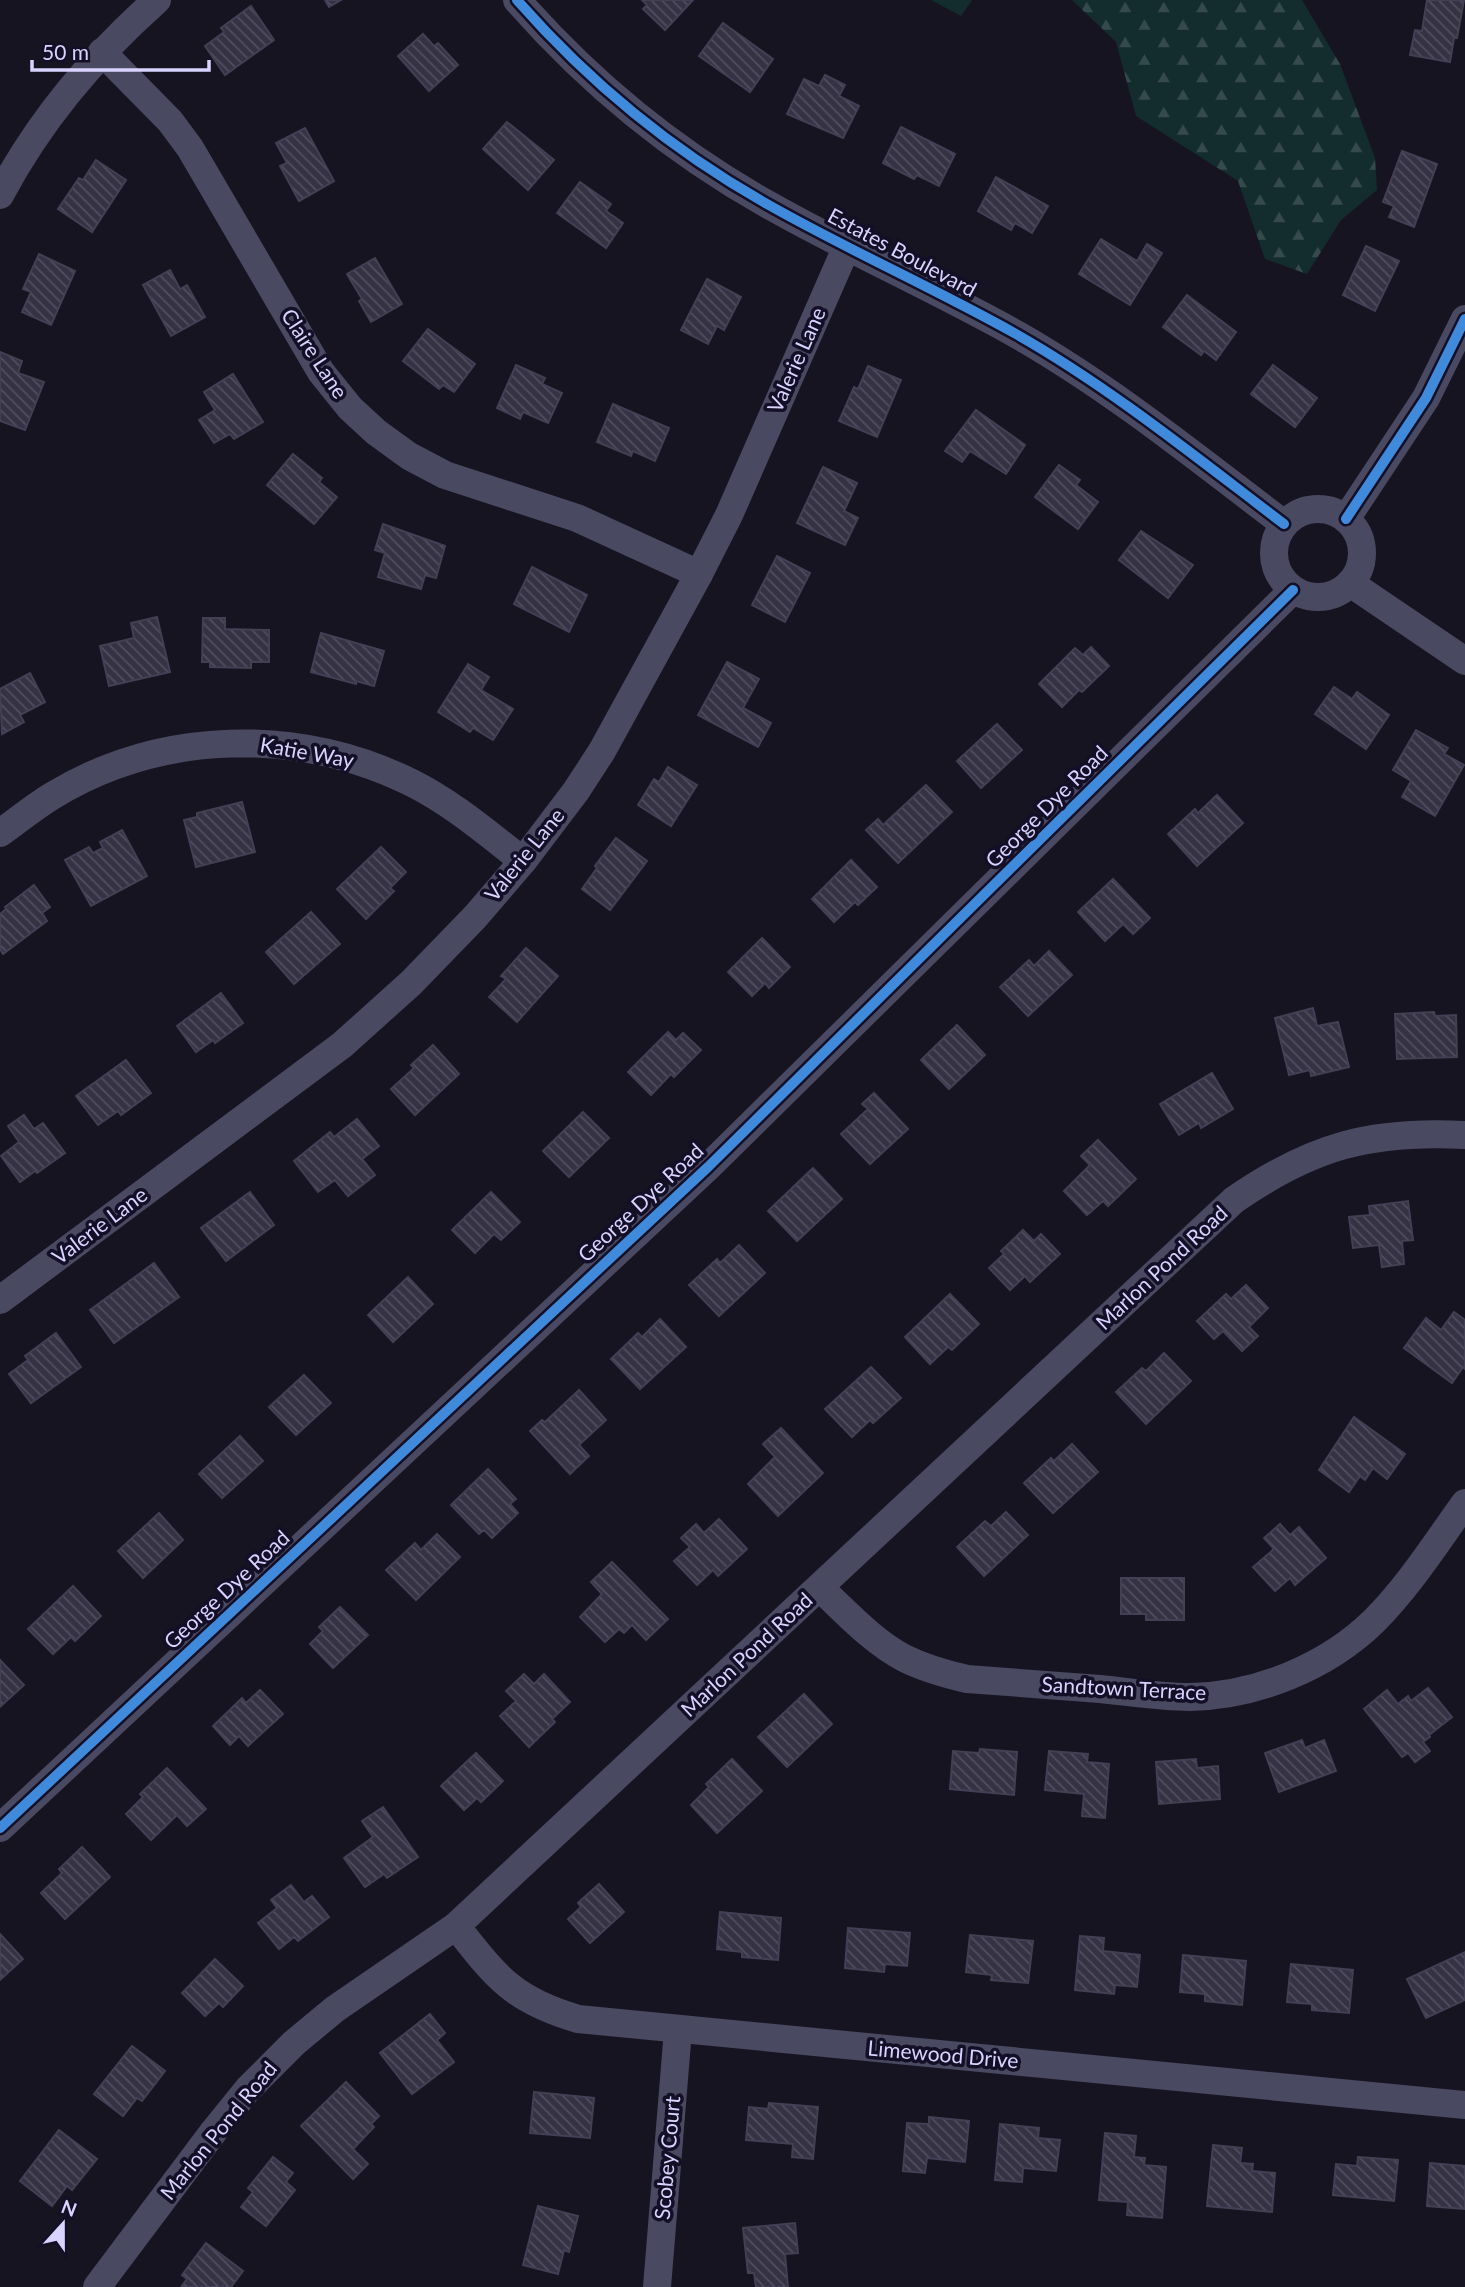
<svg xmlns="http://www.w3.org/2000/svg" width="1465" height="2287" font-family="Lato,sans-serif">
	<defs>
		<pattern id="forest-firs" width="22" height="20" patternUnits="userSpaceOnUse" patternTransform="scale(1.75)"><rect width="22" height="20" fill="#132c2d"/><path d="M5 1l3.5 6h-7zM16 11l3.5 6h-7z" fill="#354a4c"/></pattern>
		<pattern id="building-back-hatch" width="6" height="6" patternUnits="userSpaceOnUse" patternTransform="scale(1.75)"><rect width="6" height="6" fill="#343243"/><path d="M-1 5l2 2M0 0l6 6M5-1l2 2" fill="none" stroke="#514f5f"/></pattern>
	</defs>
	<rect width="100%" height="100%" fill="#161421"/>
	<!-- forest -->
	<g fill="url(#forest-firs)">
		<path d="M931,0H972L961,16Z"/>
		<path d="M1072,0H1302L1340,64L1375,158L1377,190L1341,220L1307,274L1265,259L1238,181L1136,116L1116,42Z"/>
	</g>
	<!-- building -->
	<g fill="url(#building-back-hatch)" stroke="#433f54" stroke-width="2">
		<path d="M325,0H341L329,7Z"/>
		<path d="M642,0H693L665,30L643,9L647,5Z"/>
		<path d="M1427,0H1464L1457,38H1454L1450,62L1410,55L1415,30L1422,31Z"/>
		<path d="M251,6L274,40L225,75L205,46L224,32L221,28Z"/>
		<path d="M723,23L773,59L750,92L699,56Z"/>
		<path d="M423,34L434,46L438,43L458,65L429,91L398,56Z"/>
		<path d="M825,75L845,85L839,96L859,106L843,138L787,114L804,79L819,86Z"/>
		<path d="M507,122L554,160L528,190L483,149Z"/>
		<path d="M901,127L955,154L939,186L917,175L914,179L883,163Z"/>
		<path d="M305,128L334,181L299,201L280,166L287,163L276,143Z"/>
		<path d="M1402,151L1437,164L1414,227L1389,217L1394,206L1383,202Z"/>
		<path d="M96,160L126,180L92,232L58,209L79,178L83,180Z"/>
		<path d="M996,177L1048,206L1032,233L1015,223L1011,230L978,211Z"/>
		<path d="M580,182L611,204L606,211L623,223L606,248L557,213Z"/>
		<path d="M1101,239L1137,261L1147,244L1162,253L1130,305L1079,274Z"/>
		<path d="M1366,246L1399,261L1375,311L1343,295Z"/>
		<path d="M39,254L75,271L51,325L22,312L31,292L23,289Z"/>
		<path d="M375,258L402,304L371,322L359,301L362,299L347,274Z"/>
		<path d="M170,270L180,289L187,285L205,317L171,336L143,285Z"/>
		<path d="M707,279L741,297L724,330L717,326L708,344L681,330Z"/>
		<path d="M1187,295L1236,332L1216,360L1204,351L1201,355L1163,327Z"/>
		<path d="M428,329L475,364L454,392L443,385L439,389L403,361Z"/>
		<path d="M0,352L22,361L18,373L44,382L25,430L0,421Z"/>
		<path d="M516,365L545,378L542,384L562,393L548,423L523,412L520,419L497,408Z"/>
		<path d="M1273,365L1317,398L1295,427L1251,394Z"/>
		<path d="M868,366L901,380L877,437L839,421L854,387L858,389Z"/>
		<path d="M233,374L263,422L234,439L230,434L214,443L199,420L215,410L204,392Z"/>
		<path d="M613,404L669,428L655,461L633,451L631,456L597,442Z"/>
		<path d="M976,410L1025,445L1006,474L970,451L962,462L945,451Z"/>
		<path d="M293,454L322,478L319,482L337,497L314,524L267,485Z"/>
		<path d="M1059,465L1080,480L1076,485L1098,502L1078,529L1035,497Z"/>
		<path d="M823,467L857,483L844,511L858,518L845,545L797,523Z"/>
		<path d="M383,524L445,546L436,578L425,575L421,589L378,577L385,553L375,550Z"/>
		<path d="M1141,531L1193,565L1168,598L1119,560Z"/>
		<path d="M777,556L810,573L785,622L752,605Z"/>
		<path d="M532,567L587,595L569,632L514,604Z"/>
		<path d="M157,617L170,672L109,686L100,646L134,638L131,623Z"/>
		<path d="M203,618H225V629L269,630V662H251V668L210,667V662H202Z"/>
		<path d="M321,633L384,651L374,686L356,681V684L311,672Z"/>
		<path d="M1091,647L1109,666L1082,692L1079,690L1062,707L1039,684L1075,648L1083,655Z"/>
		<path d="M727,662L759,679L743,708L771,723L758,747L698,715Z"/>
		<path d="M468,664L489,677L481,690L513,709L493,740L473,728L470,732L438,712Z"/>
		<path d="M30,673L45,702L20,715L24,722L2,734L0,689Z"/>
		<path d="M1334,687L1352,699L1357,692L1389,715L1366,749L1315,714Z"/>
		<path d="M997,724L1022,750L981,788L957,761Z"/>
		<path d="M1416,730L1448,748L1444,754L1464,765L1435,816L1402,797L1411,781L1393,770Z"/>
		<path d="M668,767L697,785L671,826L638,805L654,779L659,782Z"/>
		<path d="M926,785L952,812L898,863L866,830L878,819L883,825Z"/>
		<path d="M1217,795L1243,823L1197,866L1168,834L1195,809L1198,813Z"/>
		<path d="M242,802L255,852L196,867L184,820L197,817V813Z"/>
		<path d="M122,830L147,876L91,906L65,860L89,847L93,853L103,848L100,842Z"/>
		<path d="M616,838L647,861L610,910L582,889L597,868L595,866Z"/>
		<path d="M381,847L406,872L390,888L394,891L366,919L337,889Z"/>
		<path d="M851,860L877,887L858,905L855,902L834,922L812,899Z"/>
		<path d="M1113,879L1150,918L1133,934L1123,924L1105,941L1078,912Z"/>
		<path d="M34,885L50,907L42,913L47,921L3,954L0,949V914L6,909L5,907Z"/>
		<path d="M311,912L340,944L294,984L266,952Z"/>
		<path d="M762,938L790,967L769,988L765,983L752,996L728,972Z"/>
		<path d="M526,948L558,976L517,1022L489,997L506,979L501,976Z"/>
		<path d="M1049,951L1072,975L1028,1016L1000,987L1029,960L1034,966Z"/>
		<path d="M221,993L243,1023L215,1043L213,1040L196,1052L177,1026Z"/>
		<path d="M1313,1008L1317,1026L1338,1022L1349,1067L1311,1076L1310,1070L1289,1075L1275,1018Z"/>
		<path d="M1434,1012L1435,1016L1456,1015L1457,1057L1397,1059L1395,1014Z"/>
		<path d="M957,1025L985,1055L949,1089L921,1060Z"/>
		<path d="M668,1032L676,1040L683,1033L701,1050L674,1077L671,1074L651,1095L628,1072Z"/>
		<path d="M433,1045L459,1074L415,1115L391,1089L414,1068L411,1065Z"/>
		<path d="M126,1060L151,1093L121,1115L118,1111L98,1125L76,1096Z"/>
		<path d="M1212,1073L1233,1109L1201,1128L1199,1123L1179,1135L1160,1104Z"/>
		<path d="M874,1093L908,1129L870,1164L841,1134L868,1109L862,1104Z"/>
		<path d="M583,1112L609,1138L569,1177L543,1151Z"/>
		<path d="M24,1115L34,1129L43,1123L65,1153L37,1173L35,1171L20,1182L1,1156L19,1142L8,1126Z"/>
		<path d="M357,1119L379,1146L362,1159L375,1175L348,1196L335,1180L318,1192L294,1161L330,1132L334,1137Z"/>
		<path d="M1098,1140L1136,1179L1108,1206L1103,1201L1087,1215L1064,1191L1090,1165L1081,1156Z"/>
		<path d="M813,1168L842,1199L797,1241L768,1211Z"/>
		<path d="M250,1192L274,1225L226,1261L201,1228Z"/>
		<path d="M491,1192L520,1222L501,1240L494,1234L475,1253L452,1230Z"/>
		<path d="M1408,1201L1413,1240L1402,1241L1404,1264L1382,1267L1379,1245L1353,1248L1349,1217L1370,1215L1369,1206Z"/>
		<path d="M1023,1230L1034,1241L1041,1234L1060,1254L1030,1282L1025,1276L1010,1290L989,1268L1004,1254L1001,1251Z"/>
		<path d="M739,1245L765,1273L719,1316L689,1285L717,1259L720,1263Z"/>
		<path d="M154,1263L179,1297L114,1343L90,1310Z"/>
		<path d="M408,1277L433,1304L393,1342L368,1315Z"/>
		<path d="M1246,1285L1268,1308L1249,1327L1258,1336L1242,1351L1223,1331L1214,1339L1197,1321L1226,1294L1231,1299Z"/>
		<path d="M950,1294L979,1324L952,1350L948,1347L930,1364L905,1337Z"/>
		<path d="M1454,1312L1465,1320V1369L1463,1367L1452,1383L1404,1348L1426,1318L1441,1330Z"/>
		<path d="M660,1319L686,1347L640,1389L611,1359L638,1333L642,1337Z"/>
		<path d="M56,1333L81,1367L31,1403L9,1374L28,1360L25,1356Z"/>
		<path d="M1164,1353L1191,1381L1146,1424L1116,1392L1142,1368L1146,1371Z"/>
		<path d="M871,1367L901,1398L873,1423L870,1420L852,1437L825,1409Z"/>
		<path d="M304,1375L331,1403L296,1435L269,1407Z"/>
		<path d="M579,1390L606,1420L579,1445L589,1456L570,1474L530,1431L542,1420L545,1422Z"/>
		<path d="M1354,1417L1405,1454L1387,1479L1373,1468L1365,1480L1360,1476L1349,1492L1319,1470Z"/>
		<path d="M781,1428L823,1473L778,1516L748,1484L775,1457L763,1444Z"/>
		<path d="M240,1436L263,1461L222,1498L199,1474Z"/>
		<path d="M1072,1444L1098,1472L1053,1513L1024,1483L1051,1458L1054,1461Z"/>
		<path d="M488,1469L516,1499L510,1504L518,1513L492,1538L484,1530L479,1534L451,1505Z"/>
		<path d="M1006,1512L1028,1535L984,1576L957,1547L985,1521L991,1526Z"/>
		<path d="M159,1513L183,1540L143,1578L118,1551Z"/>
		<path d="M719,1519L747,1549L718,1576L713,1570L697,1585L674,1561L690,1547L681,1538L696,1524L704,1533Z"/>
		<path d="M1280,1524L1290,1535L1299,1527L1326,1558L1295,1585L1290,1578L1275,1591L1253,1567L1274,1549L1264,1538Z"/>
		<path d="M437,1534L460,1557L416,1600L386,1570L415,1543L421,1550Z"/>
		<path d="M612,1562L668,1619L646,1640L632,1625L624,1633L619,1629L605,1642L580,1617L602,1594L591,1582Z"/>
		<path d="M1121,1578H1184V1620H1146V1614H1121Z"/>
		<path d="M73,1586L101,1616L75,1641L71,1637L53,1654L28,1629Z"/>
		<path d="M340,1607L368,1635L333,1668L310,1644L323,1631L319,1627Z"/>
		<path d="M0,1660L24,1685L0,1707Z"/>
		<path d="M524,1674L534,1684L544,1674L570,1702L552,1719L555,1722L529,1747L500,1716L516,1701L506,1691Z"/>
		<path d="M1428,1688L1452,1717L1429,1735L1430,1737L1423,1742L1430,1751L1415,1762L1408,1753L1402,1757L1364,1709L1387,1690L1398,1704L1408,1696L1411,1701Z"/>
		<path d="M260,1690L283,1714L248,1746L239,1736L230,1745L213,1726L242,1698L246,1703Z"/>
		<path d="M804,1694L832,1724L787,1767L758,1737Z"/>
		<path d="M1302,1740L1305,1748L1324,1740L1336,1771L1279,1792L1265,1753Z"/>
		<path d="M980,1749L1017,1752L1014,1795L950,1789L953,1751L979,1753Z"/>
		<path d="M1049,1751L1088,1754L1087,1762L1109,1764L1105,1818L1082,1816L1084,1794L1045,1790Z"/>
		<path d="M476,1753L503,1781L481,1802L477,1798L464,1810L441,1786Z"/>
		<path d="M732,1759L762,1791L717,1833L691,1805L709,1787L706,1784Z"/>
		<path d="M1196,1759L1197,1768L1218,1766L1220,1799L1159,1804L1156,1762Z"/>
		<path d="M167,1768L206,1809L187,1826L177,1815L151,1840L126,1814L143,1797L140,1794Z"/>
		<path d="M383,1807L418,1857L387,1878L384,1874L365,1887L344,1858L373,1837L362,1821Z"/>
		<path d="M82,1847L110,1877L65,1919L41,1893L62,1873L59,1869Z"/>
		<path d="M599,1884L624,1912L590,1943L568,1919L581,1907L578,1903Z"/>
		<path d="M291,1885L304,1902L312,1896L329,1917L298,1941L294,1937L279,1949L258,1923L277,1908L271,1900Z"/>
		<path d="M720,1912L781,1918L778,1960L742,1957V1952L717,1949Z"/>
		<path d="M848,1928L910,1933L907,1966L885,1964L884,1972L845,1968Z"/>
		<path d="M0,1934L23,1959L0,1980Z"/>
		<path d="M970,1935L1033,1941L1028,1983L991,1980L992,1975L966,1972Z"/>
		<path d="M1080,1936L1104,1938L1103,1951L1140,1955L1137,1987L1115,1985L1114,1994L1075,1990Z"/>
		<path d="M1465,1952V2000L1426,2018L1407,1979Z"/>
		<path d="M1183,1955L1246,1961L1242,2005L1205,2001V1994L1180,1992Z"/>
		<path d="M215,1959L243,1986L223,2007L219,2003L205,2016L182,1993Z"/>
		<path d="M1291,1964L1353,1970L1349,2013L1312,2010V2004L1287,2002Z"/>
		<path d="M430,2014L445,2033L437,2040L454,2062L412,2094L380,2053Z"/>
		<path d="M132,2046L165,2071L142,2101L137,2098L123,2116L94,2094Z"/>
		<path d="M346,2082L379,2116L371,2124L374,2127L353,2149L368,2164L353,2179L301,2126Z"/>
		<path d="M534,2092L594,2098L590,2138L530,2133Z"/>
		<path d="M769,2103L818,2107L813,2159L792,2157L793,2144L746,2140L749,2107L768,2109Z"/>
		<path d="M929,2117L969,2121L965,2162L927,2158L925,2173L903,2171L907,2123L929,2124Z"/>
		<path d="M1000,2124L1039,2128L1038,2138L1060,2140L1056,2171L1023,2168L1022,2182L995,2180Z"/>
		<path d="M59,2130L97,2159L72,2190L67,2186L52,2206L20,2181Z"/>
		<path d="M1105,2133L1136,2136L1134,2157L1145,2158L1144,2165L1166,2167L1162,2218L1127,2215L1128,2202L1099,2200Z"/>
		<path d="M1213,2145L1242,2148L1240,2163L1253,2164L1252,2171L1275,2173L1272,2212L1207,2206Z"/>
		<path d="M273,2157L293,2173L286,2182L295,2190L266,2226L241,2207L253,2192L248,2188Z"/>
		<path d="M1358,2157L1398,2160L1394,2201L1333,2195L1336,2164L1357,2166Z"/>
		<path d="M1430,2163L1465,2166V2209L1427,2206Z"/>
		<path d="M538,2206L578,2216L569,2252L564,2250L558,2274L523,2265Z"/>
		<path d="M795,2223L798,2253L785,2254L788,2287H756L754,2273H748L743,2228Z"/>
		<path d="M206,2243L243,2271L231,2287H181L187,2279L182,2275Z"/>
	</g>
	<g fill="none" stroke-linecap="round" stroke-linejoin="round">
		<!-- minor -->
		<g stroke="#4a4962" stroke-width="28">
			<path d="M517,0C588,81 673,151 767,204C848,250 934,288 1016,334C1111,388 1197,458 1284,524"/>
			<path d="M102,52L170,121L190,148L321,372L350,408L376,432L409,456L445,475L577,518L699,574"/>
			<path d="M0,195C40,119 94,56 157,0"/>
			<circle cx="1318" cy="553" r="44"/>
			<path d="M1346,519L1426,398L1465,319"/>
			<path d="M1350,583L1465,661"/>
			<path d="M0,833C17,821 34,807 52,796C160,730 297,727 410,782C451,802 487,833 523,861"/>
			<path d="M0,1300L342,1045L411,983L475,917L523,861L576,791L602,751L699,574L729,515L847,246"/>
			<path d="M820,1588C846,1612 872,1641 904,1658C924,1668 945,1674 967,1679C1011,1682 1055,1686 1100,1689C1129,1692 1160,1697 1190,1697C1256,1696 1327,1667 1374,1621C1409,1586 1436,1543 1465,1503"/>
			<path d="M0,1828L708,1167L1293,590"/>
			<path d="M456,1926C497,1978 513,2000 578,2019L1465,2105"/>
			<path d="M97,2287L214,2131L248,2089L294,2043L335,2009L456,1926L1234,1200C1312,1146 1371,1130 1465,1135"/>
			<path d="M657,2287L678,2030"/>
		</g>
		<!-- cycleway casing -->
		<g stroke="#130f26" stroke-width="15">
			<g id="cycleway">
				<path d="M517,0C588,81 673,151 767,204C848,250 934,288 1016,334C1111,388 1197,458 1284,524"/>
				<path d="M1346,519L1426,398L1465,319"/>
				<path d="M0,1828L708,1167L1293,590"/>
			</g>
		</g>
		<!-- cycleway -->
		<use href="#cycleway" stroke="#408adc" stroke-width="10"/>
	</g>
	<g text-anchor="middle" stroke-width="7" stroke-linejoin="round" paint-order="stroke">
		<!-- street labels -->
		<g font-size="21" fill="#d9d4ff" stroke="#130f26">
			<text transform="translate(902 253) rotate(28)" y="7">Estates Boulevard</text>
			<text transform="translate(314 354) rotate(57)" y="7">Claire Lane</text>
			<text transform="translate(797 360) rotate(-66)" y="7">Valerie Lane</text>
			<text transform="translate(307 753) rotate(10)" y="7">Katie Way</text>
			<text transform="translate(1047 807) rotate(-45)" y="7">George Dye Road</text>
			<text transform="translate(525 855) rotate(-51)" y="7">Valerie Lane</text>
			<text transform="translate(641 1203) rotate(-43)" y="7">George Dye Road</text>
			<text transform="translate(100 1226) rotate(-37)" y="7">Valerie Lane</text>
			<text transform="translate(1162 1268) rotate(-43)" y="7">Marlon Pond Road</text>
			<text transform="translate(227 1590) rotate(-43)" y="7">George Dye Road</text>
			<text transform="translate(747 1655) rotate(-43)" y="7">Marlon Pond Road</text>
			<text transform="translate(1124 1689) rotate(3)" y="7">Sandtown Terrace</text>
			<text transform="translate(943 2055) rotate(5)" y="7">Limewood Drive</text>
			<text transform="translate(219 2131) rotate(-51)" y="7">Marlon Pond Road</text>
			<text transform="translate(668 2158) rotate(-85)" y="7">Scobey Court</text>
		</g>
	</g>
	<!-- north arrow -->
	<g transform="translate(63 2224) rotate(21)" stroke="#130f26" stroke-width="5" paint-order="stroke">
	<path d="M0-5L12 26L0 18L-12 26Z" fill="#d9d4ff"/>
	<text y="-10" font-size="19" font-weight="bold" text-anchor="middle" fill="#d9d4ff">N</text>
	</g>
	<!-- scale -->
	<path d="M32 60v10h177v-10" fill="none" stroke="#d9d4ff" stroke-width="3.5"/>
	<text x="42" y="60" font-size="21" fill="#d9d4ff" stroke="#130f26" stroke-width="5" paint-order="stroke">50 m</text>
</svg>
